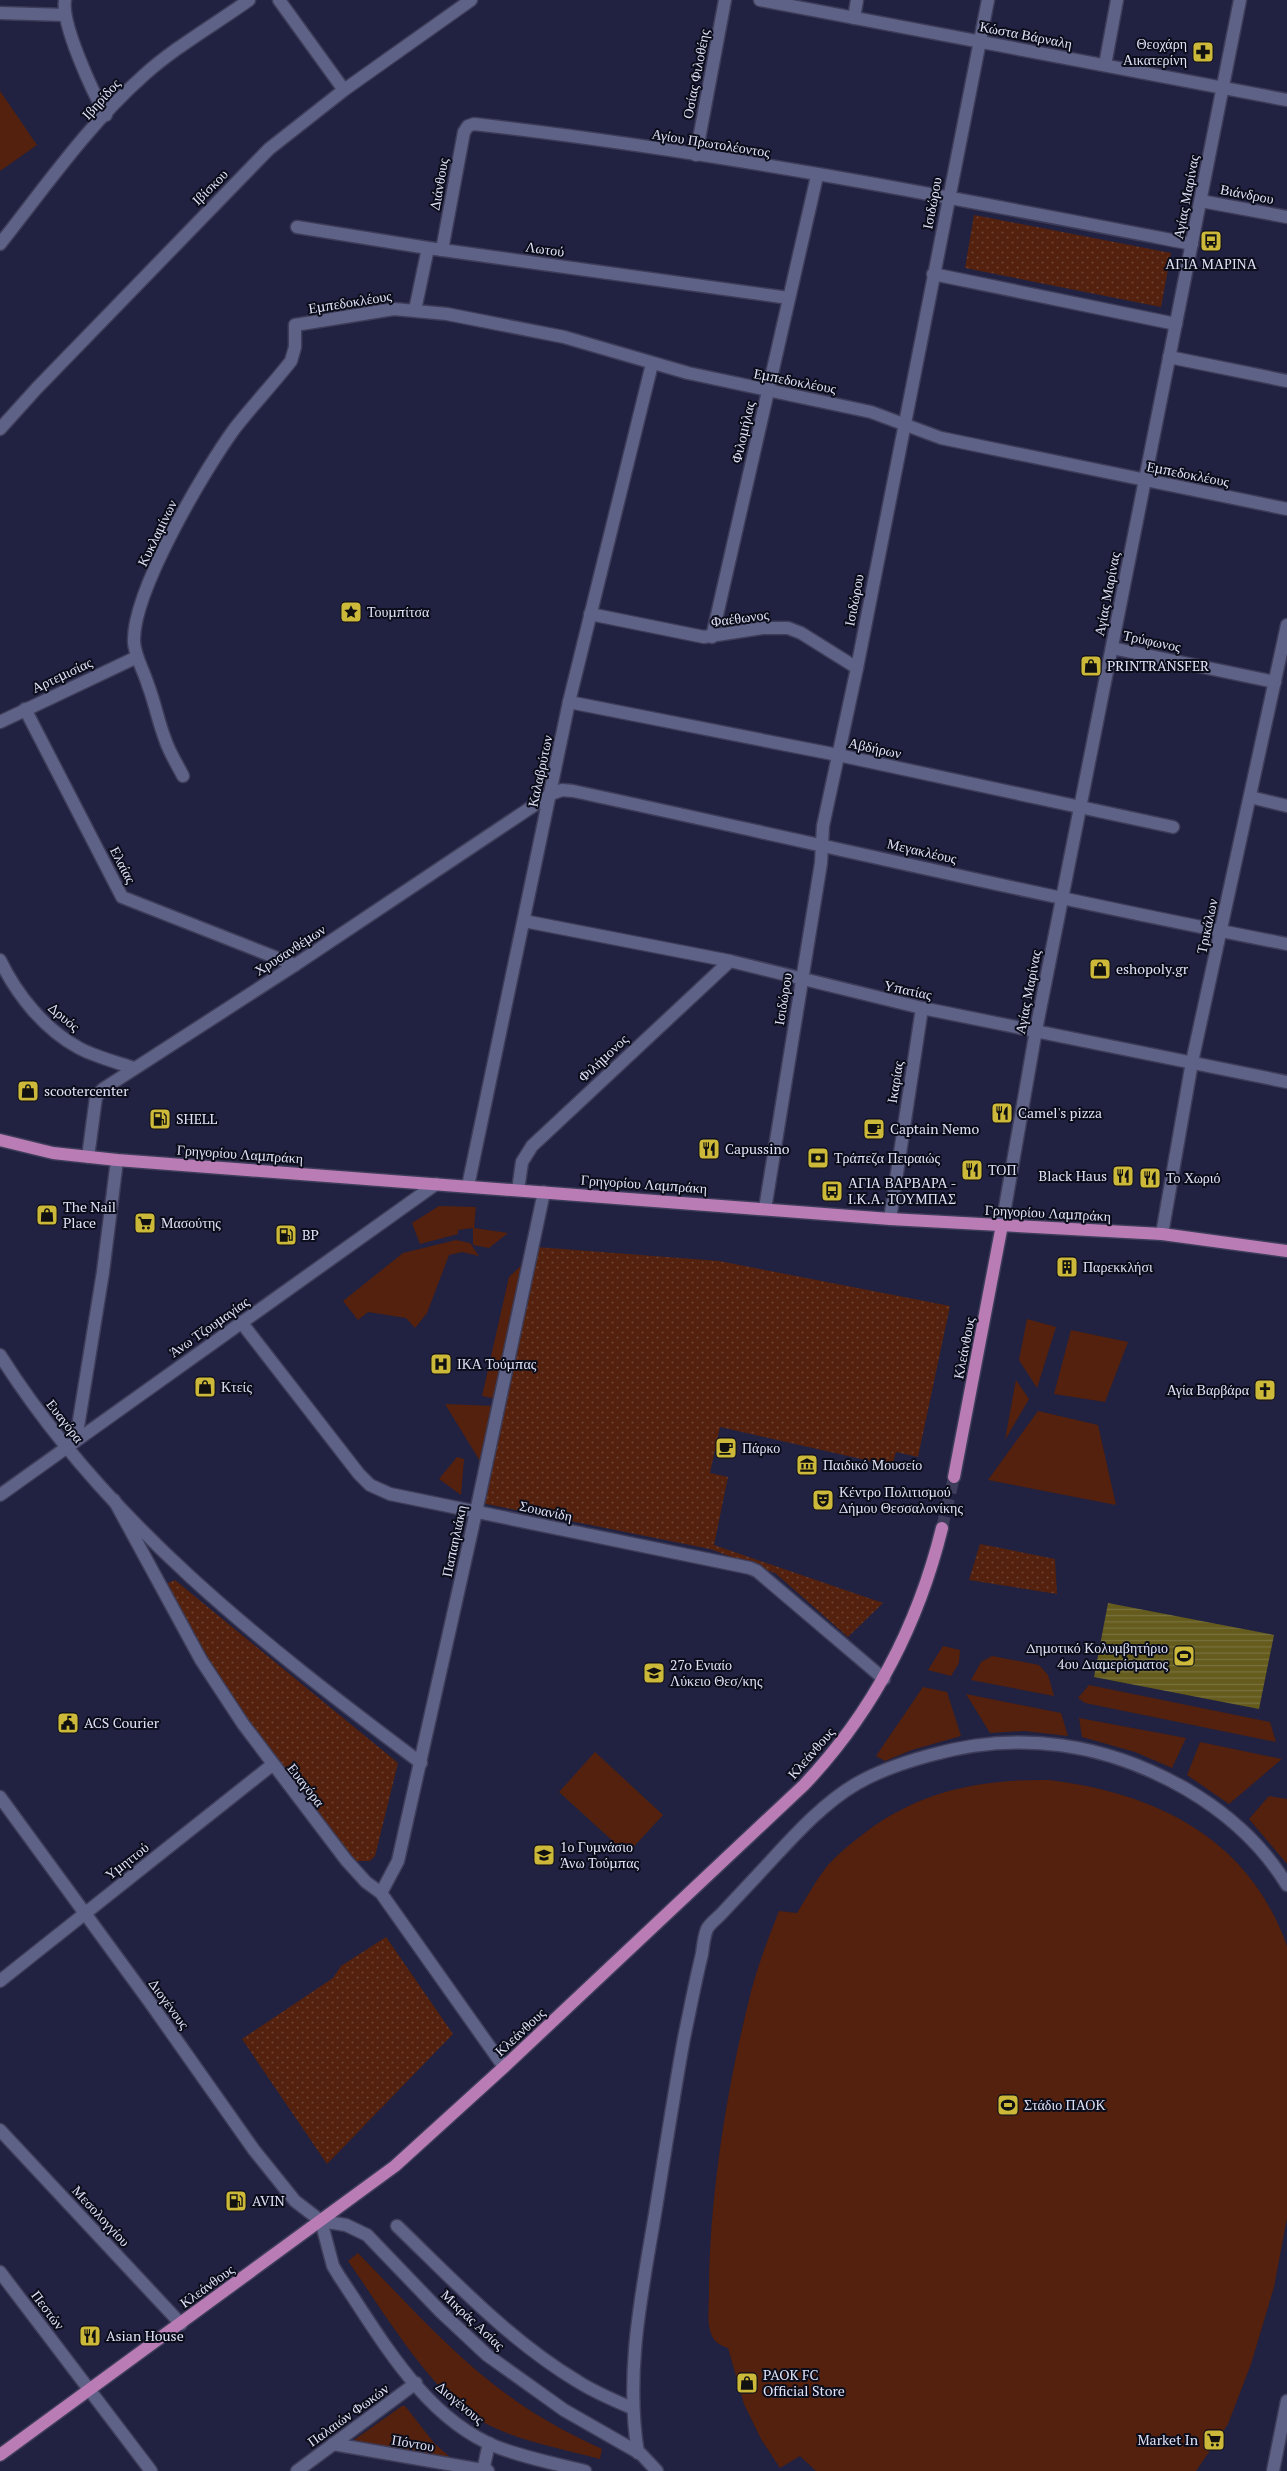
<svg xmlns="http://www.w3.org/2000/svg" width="1287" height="2471" font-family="'PT Serif',serif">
	<defs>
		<pattern id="park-dots" width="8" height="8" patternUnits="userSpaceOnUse" patternTransform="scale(1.25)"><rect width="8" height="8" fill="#53210d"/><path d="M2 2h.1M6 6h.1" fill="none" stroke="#6b4131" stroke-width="1.8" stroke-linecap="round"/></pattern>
		<pattern id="water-rules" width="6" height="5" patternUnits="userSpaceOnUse" patternTransform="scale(1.25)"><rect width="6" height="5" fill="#645b1c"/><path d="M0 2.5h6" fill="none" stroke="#7a723e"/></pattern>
	</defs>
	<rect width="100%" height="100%" fill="#212141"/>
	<!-- green -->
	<g fill="#53210d">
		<path d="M0,91L37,145L0,171Z"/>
		<path d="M439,1206L476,1207L474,1228L508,1233L489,1248L473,1245V1228L458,1230V1234L420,1244L412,1223Z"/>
		<path d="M456,1240L470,1243L479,1256L462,1252L449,1255L427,1313L415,1328L406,1318L368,1312L358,1320L343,1301L403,1253Z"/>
		<path d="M527,1260L497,1399L482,1396L509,1277Z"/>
		<path d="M1027,1319L1056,1327L1037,1388L1019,1360Z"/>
		<path d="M1071,1330L1128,1342L1105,1402L1054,1394Z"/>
		<path d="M1016,1380L1029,1399L1005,1440L1015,1385Z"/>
		<path d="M445,1404L495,1406L483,1466Z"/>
		<path d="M1038,1411L1098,1425L1116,1505L988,1480Z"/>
		<path d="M457,1457L464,1459L461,1495L439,1479Z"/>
		<path d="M943,1646L960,1650L959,1663L951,1676L928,1670Z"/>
		<path d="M992,1656L1039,1665L1048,1675L1054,1696L971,1680L981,1662Z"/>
		<path d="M1089,1685L1270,1722L1276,1742L1085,1703L1078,1698Z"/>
		<path d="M923,1687L947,1692L961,1736L912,1750L885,1761L876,1756Z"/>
		<path d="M966,1694L1061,1713L1068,1736L1024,1731L990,1733Z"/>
		<path d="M1079,1718L1186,1738L1172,1768L1135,1752L1082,1737Z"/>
		<path d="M1200,1742L1282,1759L1229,1804L1187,1775Z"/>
		<path d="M595,1752L663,1815L627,1854L559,1792Z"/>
		<path d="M1049,1780C1156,1793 1249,1838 1287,1946V2218L1274,2287L1251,2364L1228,2424L1196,2471H816L800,2456L780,2468L761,2439L744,2404L728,2348C722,2346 717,2344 713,2338C706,2325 709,2307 709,2293C709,2201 726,2093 748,2004C755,1972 767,1942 779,1911L797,1913C807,1897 816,1880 828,1865C838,1854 850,1844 862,1835C918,1791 980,1779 1049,1780Z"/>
		<path d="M1269,1796L1287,1799V1864L1249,1819Z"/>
		<path d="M358,2253C408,2304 457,2360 516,2401C543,2420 572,2435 602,2449L600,2459C560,2448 517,2441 481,2421C430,2392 382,2309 348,2261Z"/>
		<path d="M402,2406H405L435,2444L450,2457L448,2459L351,2442Z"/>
	</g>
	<!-- park -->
	<g fill="url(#park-dots)">
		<path d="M974,215L1171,253L1161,307L965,268Z"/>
		<path d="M536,1247L719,1261L950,1306L918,1457L896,1452L892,1466L720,1427L710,1473L728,1477L714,1545L883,1603L848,1637L775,1573L710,1549L481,1503Z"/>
		<path d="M980,1544L1055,1559L1057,1594L969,1580Z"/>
		<path d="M175,1580L398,1763L375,1856L370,1861H356L349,1854L231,1698L166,1584Z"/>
		<path d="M386,1937L453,2034L327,2164L242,2039L333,1978L341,1966Z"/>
	</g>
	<!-- water -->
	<path fill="url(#water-rules)" d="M1108,1603L1274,1635L1259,1709L1094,1677Z"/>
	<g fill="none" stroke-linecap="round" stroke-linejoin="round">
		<!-- major-tunnel -->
		<path stroke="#3e3e5c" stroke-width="12" stroke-dasharray="12 6" stroke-linecap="butt" d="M942,1528L954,1477"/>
		<!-- minor casing -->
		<g stroke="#3e3d59" stroke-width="15">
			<g id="minor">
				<path d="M65,0C61,24 93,93 106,115"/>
				<path d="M279,0L344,90"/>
				<path d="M760,0L1287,100"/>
				<path d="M0,13L65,15"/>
				<path d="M854,18L857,0"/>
				<path d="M1105,65L1117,0"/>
				<path d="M696,155L725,0"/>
				<path d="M1201,201L1287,217"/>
				<path d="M297,227L428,248L789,298"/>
				<path d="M0,244C45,187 89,124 143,76C175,47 214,25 249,0"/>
				<path d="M442,250L464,132L468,126L474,124C715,151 954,198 1192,244"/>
				<path d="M933,274L1176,324"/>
				<path d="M415,310L428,248"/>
				<path d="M1169,357L1287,381"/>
				<path d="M0,429L37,388L269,149L344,90L471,0"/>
				<path d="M590,614L704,637L762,628H788L801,633L857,668"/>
				<path d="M712,637L817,176"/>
				<path d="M1112,648L1275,682"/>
				<path d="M569,702L838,755L1173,827"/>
				<path d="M25,709L122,897L295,965"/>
				<path d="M0,722L137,657"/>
				<path d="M183,776C177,764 169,752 165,739C158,721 155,703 148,685C144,671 135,657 134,642C132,592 205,469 235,428C253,405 273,384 291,361L295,347V325L394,309L447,314L564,337L688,373L871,412L941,438L1287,509"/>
				<path d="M1250,797L1287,806"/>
				<path d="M524,921L730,961L922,1008L1287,1082"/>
				<path d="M0,960C17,995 44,1029 79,1048C96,1057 116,1062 134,1068"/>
				<path d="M88,1157L96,1097L103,1089L295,965L551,794L562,790L573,791C811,842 1048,898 1287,944"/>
				<path d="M468,1186L569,702L652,364"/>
				<path d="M518,1190L522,1162L532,1146L730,961"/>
				<path d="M765,1209L821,863L823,826L857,668L988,0"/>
				<path d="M890,1219L922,1008"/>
				<path d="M1002,1225L1036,1030L1240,0"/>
				<path d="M1162,1234L1192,1062L1287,625"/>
				<path d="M241,1322L359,1474L370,1485L390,1494L750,1568L757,1571L884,1679"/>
				<path d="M0,1355C106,1523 264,1645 421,1763"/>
				<path d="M76,1439L103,1272L117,1160"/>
				<path d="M0,1495L436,1184"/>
				<path d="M114,1500L201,1660L243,1724L346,1860L366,1882L381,1893L504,2067"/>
				<path d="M0,1797L149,2001L254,2150L295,2201L321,2221L346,2225L367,2235L440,2311L487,2355L564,2410L641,2454L657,2471"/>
				<path d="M381,1893L398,1861L476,1512L544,1192"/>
				<path d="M0,1981L272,1765"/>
				<path d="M0,2130L181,2324"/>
				<path d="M321,2221L333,2266L339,2276C381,2338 424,2418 497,2447C526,2458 556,2464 585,2471"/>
				<path d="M397,2226C454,2281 509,2340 577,2381C594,2392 613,2400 632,2408"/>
				<path d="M0,2272L151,2471"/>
				<path d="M333,2444L488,2471"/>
				<path d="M638,2453C625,2375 641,2297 654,2220C664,2159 673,2099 684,2038C690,2010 695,1982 702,1954C703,1946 704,1936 707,1929C710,1923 719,1917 724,1911C738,1896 752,1881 766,1866C793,1837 822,1804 856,1784C880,1770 905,1762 931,1755C1019,1730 1106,1743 1186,1789C1227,1813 1262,1844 1287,1885"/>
				<path d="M297,2471L416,2383"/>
				<path d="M483,2471L489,2443"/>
				<path d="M1273,2471L1287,2401"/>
			</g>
		</g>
		<!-- major casing -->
		<g stroke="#3e3d59" stroke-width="15">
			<g id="major">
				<path d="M0,1140L53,1153L117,1160L890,1219L1162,1234L1287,1251"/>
				<path d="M954,1477L1002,1225"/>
				<path d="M0,2455L395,2166L504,2067L804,1785C873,1712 918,1625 942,1528"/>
			</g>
		</g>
		<!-- minor -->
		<use href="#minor" stroke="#5f6287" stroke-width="12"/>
		<!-- major -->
		<use href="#major" stroke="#b97cb4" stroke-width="12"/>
	</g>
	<!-- icons -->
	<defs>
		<g id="pharmacy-square" transform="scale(1.125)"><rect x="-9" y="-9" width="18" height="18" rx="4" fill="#ccb939" stroke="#0c0d1b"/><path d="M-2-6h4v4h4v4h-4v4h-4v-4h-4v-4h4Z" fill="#111"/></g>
		<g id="bus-square" transform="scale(1.125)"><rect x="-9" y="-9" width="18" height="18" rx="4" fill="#ccb939" stroke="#0c0d1b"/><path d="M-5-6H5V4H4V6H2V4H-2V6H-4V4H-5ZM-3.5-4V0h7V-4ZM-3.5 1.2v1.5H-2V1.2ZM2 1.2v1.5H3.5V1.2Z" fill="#111"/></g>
		<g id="sight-square" transform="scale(1.125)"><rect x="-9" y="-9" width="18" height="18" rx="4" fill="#ccb939" stroke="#0c0d1b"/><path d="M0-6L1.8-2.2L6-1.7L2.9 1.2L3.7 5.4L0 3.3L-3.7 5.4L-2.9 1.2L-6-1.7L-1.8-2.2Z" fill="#111"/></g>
		<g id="shop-square" transform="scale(1.125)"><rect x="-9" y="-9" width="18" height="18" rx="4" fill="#ccb939" stroke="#0c0d1b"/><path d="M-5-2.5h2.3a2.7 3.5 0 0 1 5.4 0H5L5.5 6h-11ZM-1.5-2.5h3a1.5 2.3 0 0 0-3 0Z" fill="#111"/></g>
		<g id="restaurant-square" transform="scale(1.125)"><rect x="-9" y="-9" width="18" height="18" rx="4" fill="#ccb939" stroke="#0c0d1b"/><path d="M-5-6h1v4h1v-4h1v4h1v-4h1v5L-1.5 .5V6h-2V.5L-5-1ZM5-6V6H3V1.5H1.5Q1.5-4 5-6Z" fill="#111"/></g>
		<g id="fuel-square" transform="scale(1.125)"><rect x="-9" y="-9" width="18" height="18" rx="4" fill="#ccb939" stroke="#0c0d1b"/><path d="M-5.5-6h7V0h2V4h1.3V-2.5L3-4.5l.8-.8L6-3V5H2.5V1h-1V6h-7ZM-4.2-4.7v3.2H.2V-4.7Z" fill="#111"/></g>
		<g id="cafe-square" transform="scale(1.125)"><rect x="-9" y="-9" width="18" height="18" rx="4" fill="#ccb939" stroke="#0c0d1b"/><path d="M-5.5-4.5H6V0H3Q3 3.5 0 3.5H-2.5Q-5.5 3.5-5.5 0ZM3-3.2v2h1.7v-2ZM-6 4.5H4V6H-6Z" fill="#111"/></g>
		<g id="bank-square" transform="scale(1.125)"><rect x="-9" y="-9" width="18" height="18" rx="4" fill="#ccb939" stroke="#0c0d1b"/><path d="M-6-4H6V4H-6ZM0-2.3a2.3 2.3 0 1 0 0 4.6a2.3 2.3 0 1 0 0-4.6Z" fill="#111"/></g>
		<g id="supermarket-square" transform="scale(1.125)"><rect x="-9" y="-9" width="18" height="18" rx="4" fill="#ccb939" stroke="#0c0d1b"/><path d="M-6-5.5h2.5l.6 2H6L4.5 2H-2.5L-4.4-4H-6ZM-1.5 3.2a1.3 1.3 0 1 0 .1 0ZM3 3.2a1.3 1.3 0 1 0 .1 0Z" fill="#111"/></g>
		<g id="building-square" transform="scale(1.125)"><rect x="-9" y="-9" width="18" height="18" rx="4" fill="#ccb939" stroke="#0c0d1b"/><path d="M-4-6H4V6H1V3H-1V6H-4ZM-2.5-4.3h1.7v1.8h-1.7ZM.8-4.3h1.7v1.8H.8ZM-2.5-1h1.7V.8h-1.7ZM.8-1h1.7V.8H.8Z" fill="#111"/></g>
		<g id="hospital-square" transform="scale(1.125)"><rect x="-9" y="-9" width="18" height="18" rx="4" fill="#ccb939" stroke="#0c0d1b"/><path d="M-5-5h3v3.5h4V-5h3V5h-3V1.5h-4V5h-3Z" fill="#111"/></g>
		<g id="church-square" transform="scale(1.125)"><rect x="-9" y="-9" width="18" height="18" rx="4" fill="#ccb939" stroke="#0c0d1b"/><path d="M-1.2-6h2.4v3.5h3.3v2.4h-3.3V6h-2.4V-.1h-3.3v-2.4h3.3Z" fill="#111"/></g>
		<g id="museum-square" transform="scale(1.125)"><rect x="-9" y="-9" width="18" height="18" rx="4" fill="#ccb939" stroke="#0c0d1b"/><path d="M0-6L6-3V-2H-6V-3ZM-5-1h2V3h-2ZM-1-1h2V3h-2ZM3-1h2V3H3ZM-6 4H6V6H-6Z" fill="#111"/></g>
		<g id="theatre-square" transform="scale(1.125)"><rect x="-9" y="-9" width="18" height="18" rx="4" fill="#ccb939" stroke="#0c0d1b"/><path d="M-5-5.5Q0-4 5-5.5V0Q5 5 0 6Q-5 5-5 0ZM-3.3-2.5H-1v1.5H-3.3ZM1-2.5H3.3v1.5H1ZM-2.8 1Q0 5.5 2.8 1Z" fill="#111"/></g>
		<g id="stadium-square" transform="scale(1.125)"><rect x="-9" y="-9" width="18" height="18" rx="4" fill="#ccb939" stroke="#0c0d1b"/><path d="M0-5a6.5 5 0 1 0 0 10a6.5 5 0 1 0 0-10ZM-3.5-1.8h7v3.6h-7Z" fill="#111"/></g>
		<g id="school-square" transform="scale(1.125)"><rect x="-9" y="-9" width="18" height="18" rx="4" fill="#ccb939" stroke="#0c0d1b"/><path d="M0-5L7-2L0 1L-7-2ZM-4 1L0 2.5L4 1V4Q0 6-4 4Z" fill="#111"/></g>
		<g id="civic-square" transform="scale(1.125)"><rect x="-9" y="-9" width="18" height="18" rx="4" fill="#ccb939" stroke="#0c0d1b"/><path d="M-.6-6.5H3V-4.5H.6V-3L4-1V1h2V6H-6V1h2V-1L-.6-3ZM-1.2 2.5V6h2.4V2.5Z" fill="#111"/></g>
	</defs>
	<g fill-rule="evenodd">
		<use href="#pharmacy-square" x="1203" y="52"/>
		<use href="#bus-square" x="1211" y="241"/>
		<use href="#sight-square" x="351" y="612"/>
		<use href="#shop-square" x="1091" y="666"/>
		<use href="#shop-square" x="1100" y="969"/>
		<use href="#shop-square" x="28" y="1091"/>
		<use href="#restaurant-square" x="1002" y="1113"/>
		<use href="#fuel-square" x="160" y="1119"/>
		<use href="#cafe-square" x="874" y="1129"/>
		<use href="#restaurant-square" x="709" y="1149"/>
		<use href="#bank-square" x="818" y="1158"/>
		<use href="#restaurant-square" x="972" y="1170"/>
		<use href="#restaurant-square" x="1123" y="1176"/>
		<use href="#restaurant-square" x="1150" y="1178"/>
		<use href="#bus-square" x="832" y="1191"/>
		<use href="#shop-square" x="47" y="1215"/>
		<use href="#supermarket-square" x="145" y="1223"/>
		<use href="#fuel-square" x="286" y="1235"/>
		<use href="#building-square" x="1067" y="1267"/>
		<use href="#hospital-square" x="441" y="1364"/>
		<use href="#shop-square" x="205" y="1387"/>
		<use href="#church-square" x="1265" y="1390"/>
		<use href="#cafe-square" x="726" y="1448"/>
		<use href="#museum-square" x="807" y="1465"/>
		<use href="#theatre-square" x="823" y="1500"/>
		<use href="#stadium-square" x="1184" y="1656"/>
		<use href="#school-square" x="654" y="1673"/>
		<use href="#civic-square" x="68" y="1723"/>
		<use href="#school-square" x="544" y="1855"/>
		<use href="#stadium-square" x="1008" y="2105"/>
		<use href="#fuel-square" x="236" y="2201"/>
		<use href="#restaurant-square" x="90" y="2336"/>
		<use href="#shop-square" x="747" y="2383"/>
		<use href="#supermarket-square" x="1214" y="2440"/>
	</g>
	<g text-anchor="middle" stroke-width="4" stroke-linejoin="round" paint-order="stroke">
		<!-- street labels -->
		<g font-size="14" fill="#dfe2f7" stroke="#0c0d1b">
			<text transform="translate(1026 35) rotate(11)" y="5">Κώστα Βάρναλη</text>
			<text transform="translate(696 74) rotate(-79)" y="5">Οσίας Φιλοθέης</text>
			<text transform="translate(101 99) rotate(-48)" y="5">Ιβηρίδος</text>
			<text transform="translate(711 143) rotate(9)" y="5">Αγίου Πρωτολέοντος</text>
			<text transform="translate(439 184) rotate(-80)" y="5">Διάνθους</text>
			<text transform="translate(210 187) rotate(-45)" y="5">Ιβίσκου</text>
			<text transform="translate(1247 194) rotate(11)" y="5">Βιάνδρου</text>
			<text transform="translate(1186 197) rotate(-79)" y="5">Αγίας Μαρίνας</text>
			<text transform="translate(932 203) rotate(-79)" y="5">Ισιδώρου</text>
			<text transform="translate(545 249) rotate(8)" y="5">Λωτού</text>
			<text transform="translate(350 302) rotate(-9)" y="5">Εμπεδοκλέους</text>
			<text transform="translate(795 381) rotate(11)" y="5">Εμπεδοκλέους</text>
			<text transform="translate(743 432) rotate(-77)" y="5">Φιλομήλας</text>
			<text transform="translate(1188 474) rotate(11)" y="5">Εμπεδοκλέους</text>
			<text transform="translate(157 533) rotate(-64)" y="5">Κυκλαμίνων</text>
			<text transform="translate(1107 594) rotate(-79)" y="5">Αγίας Μαρίνας</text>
			<text transform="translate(854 600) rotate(-79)" y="5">Ισιδώρου</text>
			<text transform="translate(740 618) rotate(-8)" y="5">Φαέθωνος</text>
			<text transform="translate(1152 641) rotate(12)" y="5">Τρύφωνος</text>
			<text transform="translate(62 675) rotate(-25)" y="5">Αρτεμισίας</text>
			<text transform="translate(875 748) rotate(12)" y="5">Αβδήρων</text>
			<text transform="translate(540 771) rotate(-78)" y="5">Καλαβρύτων</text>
			<text transform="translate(922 851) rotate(13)" y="5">Μεγακλέους</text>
			<text transform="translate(123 865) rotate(63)" y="5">Ελαίας</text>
			<text transform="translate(1207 926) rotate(-78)" y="5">Τρικάλων</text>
			<text transform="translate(290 950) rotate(-33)" y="5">Χρυσανθέμων</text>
			<text transform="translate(908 990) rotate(12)" y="5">Υπατίας</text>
			<text transform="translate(1028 992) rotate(-79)" y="5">Αγίας Μαρίνας</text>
			<text transform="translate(783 999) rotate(-81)" y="5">Ισιδώρου</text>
			<text transform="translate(64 1017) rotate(40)" y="5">Δρυός</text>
			<text transform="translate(603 1058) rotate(-43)" y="5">Φιλήμονος</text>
			<text transform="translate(895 1082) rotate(-81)" y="5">Ικαρίας</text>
			<text transform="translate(240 1154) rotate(4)" y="5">Γρηγορίου Λαμπράκη</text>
			<text transform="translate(644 1184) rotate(4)" y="5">Γρηγορίου Λαμπράκη</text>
			<text transform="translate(1048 1213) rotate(3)" y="5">Γρηγορίου Λαμπράκη</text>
			<text transform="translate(209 1327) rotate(-35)" y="5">Άνω Τζουμαγίας</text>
			<text transform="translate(964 1348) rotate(-79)" y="5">Κλεάνθους</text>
			<text transform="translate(65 1421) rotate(52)" y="5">Ευαγόρα</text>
			<text transform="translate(546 1511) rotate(12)" y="5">Σουανίδη</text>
			<text transform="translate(454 1541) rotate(-78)" y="5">Παπαηλιάκη</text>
			<text transform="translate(811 1753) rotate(-49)" y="5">Κλεάνθους</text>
			<text transform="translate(306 1785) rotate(52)" y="5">Ευαγόρα</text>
			<text transform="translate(127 1861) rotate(-38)" y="5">Υμηττού</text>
			<text transform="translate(169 2004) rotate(54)" y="5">Διογένους</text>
			<text transform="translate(520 2032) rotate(-43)" y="5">Κλεάνθους</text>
			<text transform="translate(101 2216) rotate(47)" y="5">Μεσολογγίου</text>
			<text transform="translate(207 2286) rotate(-36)" y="5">Κλεάνθους</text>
			<text transform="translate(48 2310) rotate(53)" y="5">Πεστών</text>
			<text transform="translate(473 2320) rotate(43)" y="5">Μικράς Ασίας</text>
			<text transform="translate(460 2403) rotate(40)" y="5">Διογένους</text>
			<text transform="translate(348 2415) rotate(-36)" y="5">Παλαιών Φωκών</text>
			<text transform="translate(413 2443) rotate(10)" y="5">Πόντου</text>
		</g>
		<!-- poi labels -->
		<g font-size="14" fill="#dfe2f7" stroke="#0c0d1b" text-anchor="start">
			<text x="1187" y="49" text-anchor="end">Θεοχάρη<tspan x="1187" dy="16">Αικατερίνη</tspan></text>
			<text x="1211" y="269" text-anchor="middle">ΑΓΙΑ ΜΑΡΙΝΑ</text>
			<text x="367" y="617">Τουμπίτσα</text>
			<text x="1107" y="671">PRINTRANSFER</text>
			<text x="1116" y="974">eshopoly.gr</text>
			<text x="44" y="1096">scootercenter</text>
			<text x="1018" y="1118">Camel's pizza</text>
			<text x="176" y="1124">SHELL</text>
			<text x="890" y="1134">Captain Nemo</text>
			<text x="725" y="1154">Capussino</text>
			<text x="834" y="1163">Τράπεζα Πειραιώς</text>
			<text x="988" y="1175">ΤΟΠ</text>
			<text x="1107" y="1181" text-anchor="end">Black Haus</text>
			<text x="1166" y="1183">Το Χωριό</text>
			<text x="848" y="1188">ΑΓΙΑ ΒΑΡΒΑΡΑ -<tspan x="848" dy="16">Ι.Κ.Α. ΤΟΥΜΠΑΣ</tspan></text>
			<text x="63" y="1212">The Nail<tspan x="63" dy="16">Place</tspan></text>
			<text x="161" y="1228">Μασούτης</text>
			<text x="302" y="1240">BP</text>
			<text x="1083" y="1272">Παρεκκλήσι</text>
			<text x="457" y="1369">ΙΚΑ Τούμπας</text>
			<text x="221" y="1392">Κτείς</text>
			<text x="1249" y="1395" text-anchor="end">Αγία Βαρβάρα</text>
			<text x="742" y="1453">Πάρκο</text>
			<text x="823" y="1470">Παιδικό Μουσείο</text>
			<text x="839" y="1497">Κέντρο Πολιτισμού<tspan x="839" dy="16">Δήμου Θεσσαλονίκης</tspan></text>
			<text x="1168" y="1653" text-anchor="end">Δημοτικό Κολυμβητήριο<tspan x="1168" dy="16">4ου Διαμερίσματος</tspan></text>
			<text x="670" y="1670">27o Ενιαίο<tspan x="670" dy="16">Λύκειο Θεσ/κης</tspan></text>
			<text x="84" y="1728">ACS Courier</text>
			<text x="560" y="1852">1ο Γυμνάσιο<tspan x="560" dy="16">Άνω Τούμπας</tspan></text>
			<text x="1024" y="2110">Στάδιο ΠΑΟΚ</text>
			<text x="252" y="2206">AVIN</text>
			<text x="106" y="2341">Asian House</text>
			<text x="763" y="2380">PAOK FC<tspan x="763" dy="16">Official Store</tspan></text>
			<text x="1198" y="2445" text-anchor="end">Market In</text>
		</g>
	</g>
</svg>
